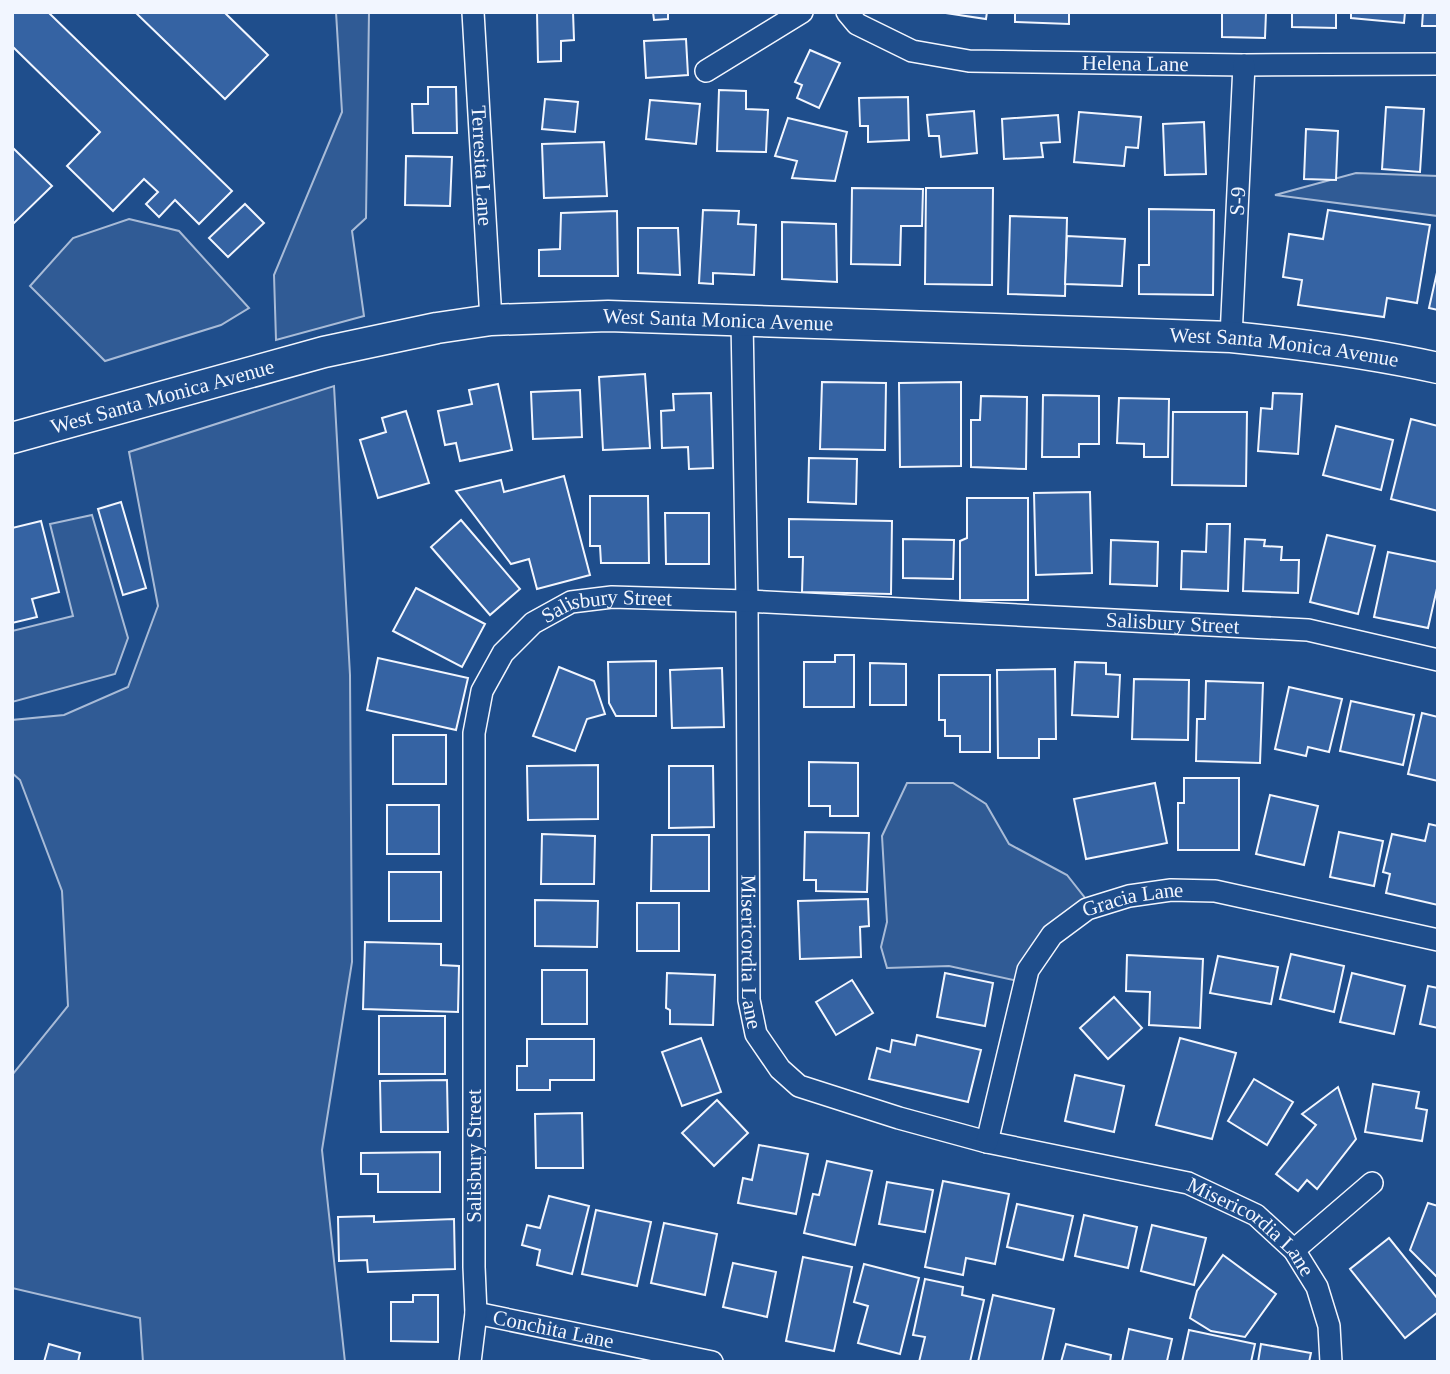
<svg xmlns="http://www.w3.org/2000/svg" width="1450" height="1374" font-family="'Times New Roman',serif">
	<rect width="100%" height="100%" fill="#1f4e8c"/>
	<!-- built -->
	<g fill="#305b95" stroke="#a8bbd7" stroke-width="2">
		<path d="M336,12H369L366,218L352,231L364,316L276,340L274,275L342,112Z"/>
		<path d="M1356,173L1438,176V216L1275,195Z"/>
		<path d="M129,219L179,231L249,308L221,325L105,361L30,286L73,238Z"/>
		<path d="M334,386L350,675L352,962L322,1150L345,1362H143L140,1318L12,1288V1075L68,1006L62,891L20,780L12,773V720L64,715L128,687L158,606L129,452Z"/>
		<path d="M92,515L128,638L115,674L12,702V631L73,616L50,524Z"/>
		<path d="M907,783H953L986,804L1009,844L1067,875L1089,903L1018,981L949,966L887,968L881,947L887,922L882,836Z"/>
	</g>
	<!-- building -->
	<g fill="#3563a3" stroke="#f2f6ff" stroke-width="2">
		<path d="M12,12H48L232,191L199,224L175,200L159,217L146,204L158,192L144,179L113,211L67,166L100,132L12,46Z"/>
		<path d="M135,12H224L268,55L225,99Z"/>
		<path d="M537,12H573L574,40L561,41V61L538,62Z"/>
		<path d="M653,12H668V19L654,20Z"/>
		<path d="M939,12H987L986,19Z"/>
		<path d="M1015,12H1069V24L1015,22Z"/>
		<path d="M1222,12H1266L1265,38L1222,37Z"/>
		<path d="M1292,12H1336V28L1292,27Z"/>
		<path d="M1351,12H1405L1404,23L1351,18Z"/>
		<path d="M1423,12H1438V26H1422Z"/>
		<path d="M686,39L688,75L646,78L644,41Z"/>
		<path d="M810,50L840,63L819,108L797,98L802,85L795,82Z"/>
		<path d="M428,87H456L457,133H413L412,104H428Z"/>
		<path d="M719,90L746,91V109L768,110L766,152L717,151Z"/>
		<path d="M908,97L909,140L868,142V126H860L859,98Z"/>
		<path d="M545,99L578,102L575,132L542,129Z"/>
		<path d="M650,100L700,104L696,144L646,139Z"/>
		<path d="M1386,107L1424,109L1420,172L1382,169Z"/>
		<path d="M974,111L977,153L941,157L939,136H929L927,115Z"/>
		<path d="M1079,112L1141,117L1138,148L1126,147L1124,166L1074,162Z"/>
		<path d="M1058,115L1060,142L1041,143L1043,157L1004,159L1002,119Z"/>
		<path d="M788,118L847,132L835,181L792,178L797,161L775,156Z"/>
		<path d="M1204,122L1206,174L1165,175L1163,124Z"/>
		<path d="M1306,129L1338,131L1336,180L1304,179Z"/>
		<path d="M604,142L607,196L544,198L542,144Z"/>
		<path d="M12,147L52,186L12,225Z"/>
		<path d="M406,156L452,157L450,206L405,205Z"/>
		<path d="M852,188L923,189L922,226H901L900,265L851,264Z"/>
		<path d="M926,188H993L992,285L925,284Z"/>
		<path d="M245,204L264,223L228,257L209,238Z"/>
		<path d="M1149,209L1214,210L1213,295L1139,294V265H1149Z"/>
		<path d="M703,210L739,211L738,224L756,225L754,275L713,273V284L699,283Z"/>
		<path d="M1328,210L1430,225L1417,303L1387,298L1384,317L1298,305L1302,280L1283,277L1289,234L1323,239Z"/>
		<path d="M617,211L618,276H539V250L560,249L561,213Z"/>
		<path d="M1010,216L1067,218L1065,296L1008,294Z"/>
		<path d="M782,222L836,224L837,282L782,279Z"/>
		<path d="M638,228H678L680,275L638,273Z"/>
		<path d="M1067,236L1125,239L1122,286L1065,284Z"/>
		<path d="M1438,268V310L1429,308Z"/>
		<path d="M645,374L650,448L603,450L599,377Z"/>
		<path d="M822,382L886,383L885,450L820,449Z"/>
		<path d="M961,382V466L900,467L899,383Z"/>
		<path d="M498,384L512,450L460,461L456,443L445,445L438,411L472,404L469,390Z"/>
		<path d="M580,390L582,437L533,439L531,392Z"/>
		<path d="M711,393L713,468L689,469L688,447L662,448L661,411L674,410L673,394Z"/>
		<path d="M1273,393L1302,394L1298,454L1258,451L1261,408L1272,409Z"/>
		<path d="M1043,395L1099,396V444H1079V457H1042Z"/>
		<path d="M981,396L1027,397L1026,469L971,467V420H980Z"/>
		<path d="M1119,398L1169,399L1168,457H1144V444L1117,443Z"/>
		<path d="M406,411L429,483L378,498L360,440L386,432L382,418Z"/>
		<path d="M1173,412H1247L1246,486L1172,485Z"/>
		<path d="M1411,419L1438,426V511L1391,499Z"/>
		<path d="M1336,426L1393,440L1381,490L1323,475Z"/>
		<path d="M809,458L857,459L856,504L808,502Z"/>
		<path d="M564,476L590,575L537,589L529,559L511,564L456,491L501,480L504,492Z"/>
		<path d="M1090,492L1092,573L1036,575L1034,493Z"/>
		<path d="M590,496H648L649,563H601L600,546H590Z"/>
		<path d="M967,498H1028V600H960V541L967,538Z"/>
		<path d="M121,502L146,588L123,595L98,509Z"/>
		<path d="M665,513H709V564H666Z"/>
		<path d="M789,519L892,521L891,594L802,592L803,557H789Z"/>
		<path d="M461,520L520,589L490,615L431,547Z"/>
		<path d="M41,521L59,592L32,599L37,617L12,623V528Z"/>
		<path d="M1207,524H1230L1228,591L1181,589L1182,551L1206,552Z"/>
		<path d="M1327,535L1375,546L1358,614L1310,602Z"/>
		<path d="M903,539L954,540L953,579L903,578Z"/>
		<path d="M1245,539L1265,540L1264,546L1282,547L1281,560H1299L1298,593L1243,591Z"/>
		<path d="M1111,540L1158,542L1157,586L1110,584Z"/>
		<path d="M1388,552L1438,562V584L1428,628L1374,617Z"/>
		<path d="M416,588L485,624L462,667L393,631Z"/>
		<path d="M835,655H854V707H804V662H835Z"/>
		<path d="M378,658L468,678L456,730L367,710Z"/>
		<path d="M656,661V716H616L609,703L608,662Z"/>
		<path d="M1075,662L1106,663V674L1120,675L1118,717L1072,715Z"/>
		<path d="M870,663L906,664V705H870Z"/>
		<path d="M559,667L594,681L605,714L587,719L575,751L533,736Z"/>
		<path d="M722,668L724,727L672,728L670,670Z"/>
		<path d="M1055,669L1056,739H1039V758H998L997,670Z"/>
		<path d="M939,675H990V752H960V736H945V720H939Z"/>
		<path d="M1134,679L1189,680L1188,740L1132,739Z"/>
		<path d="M1206,681L1263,683L1260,763L1196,761L1197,719H1205Z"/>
		<path d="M1289,687L1342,699L1329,752L1308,747L1306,756L1275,749Z"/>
		<path d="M1351,701L1414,715L1403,765L1340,751Z"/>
		<path d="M1422,713L1438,717V781L1408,774Z"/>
		<rect x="393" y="735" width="53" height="49"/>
		<path d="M809,762L858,763V816H830V806H809Z"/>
		<path d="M598,765V819L528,820L527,766Z"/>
		<path d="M669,766H713L714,827L669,828Z"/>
		<path d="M1184,778H1239V850H1178V803H1184Z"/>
		<path d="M1155,783L1167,843L1086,859L1074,799Z"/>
		<path d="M1270,795L1318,806L1304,865L1256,854Z"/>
		<rect x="387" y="805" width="52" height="49"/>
		<path d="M1429,824L1438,826V905L1386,893L1390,874L1383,872L1392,834L1425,841Z"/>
		<path d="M805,832L869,833L867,892L816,891V880H804Z"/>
		<path d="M1339,832L1383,841L1374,886L1330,877Z"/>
		<path d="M542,834L595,836L594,884H541Z"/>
		<path d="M652,835H709V891H651Z"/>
		<rect x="389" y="872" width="52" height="49"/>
		<path d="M868,899L869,926L860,927L861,957L800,959L798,901Z"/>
		<path d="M535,900L598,901L597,947L535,946Z"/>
		<rect x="637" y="903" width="42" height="48"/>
		<path d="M365,942L441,944V965L459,966L458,1012L363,1009Z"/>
		<path d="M1291,954L1344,966L1334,1012L1280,999Z"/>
		<path d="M1127,955L1203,959L1200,1028L1149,1025L1150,992L1126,991Z"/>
		<path d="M1218,956L1278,967L1271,1004L1210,993Z"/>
		<rect x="542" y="970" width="45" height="54"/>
		<path d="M667,973L715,975L713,1025L670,1024V1010L666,1008Z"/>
		<path d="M945,973L993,983L985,1026L937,1017Z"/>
		<path d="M1352,973L1405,986L1394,1034L1340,1022Z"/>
		<path d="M852,980L873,1013L836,1035L816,1002Z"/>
		<path d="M1428,986L1438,988V1028L1420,1024Z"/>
		<path d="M1114,997L1142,1028L1108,1059L1080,1028Z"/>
		<rect x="379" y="1016" width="66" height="58"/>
		<path d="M917,1035L981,1050L968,1102L869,1079L877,1048L890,1052L892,1040L915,1045Z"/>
		<path d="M701,1038L721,1092L682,1106L662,1052Z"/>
		<path d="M1180,1038L1236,1053L1212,1139L1156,1125Z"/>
		<path d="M527,1039H594V1080H550V1090H517V1066H527Z"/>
		<path d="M1075,1075L1124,1086L1114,1132L1065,1121Z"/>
		<path d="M1254,1079L1293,1102L1267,1145L1228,1121Z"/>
		<path d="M447,1080L448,1132H381L380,1081Z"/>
		<path d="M1373,1084L1419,1092L1416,1108L1427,1110L1422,1141L1365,1132Z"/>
		<path d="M1338,1087L1356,1139L1317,1189L1307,1180L1298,1191L1276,1174L1316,1125L1302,1114Z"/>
		<path d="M717,1100L748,1133L714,1166L682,1133Z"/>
		<path d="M582,1113L583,1168H536L535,1114Z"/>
		<path d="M759,1145L808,1154L796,1214L738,1203L743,1178L752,1180Z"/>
		<path d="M440,1152V1192H378V1174H361V1153Z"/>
		<path d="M827,1161L872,1171L855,1245L804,1233L813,1194L819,1195Z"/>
		<path d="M943,1181L1009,1194L995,1264L966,1258L963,1275L925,1267Z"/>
		<path d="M887,1182L933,1190L925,1232L879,1224Z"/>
		<path d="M549,1196L589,1206L572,1274L537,1265L540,1250L522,1245L527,1225L540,1228Z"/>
		<path d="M1428,1203L1438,1206V1278L1410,1250Z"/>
		<path d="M1017,1204L1073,1216L1063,1260L1007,1247Z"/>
		<path d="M596,1210L651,1222L637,1286L582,1274Z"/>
		<path d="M1084,1215L1137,1227L1128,1268L1075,1256Z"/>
		<path d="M374,1216V1222L454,1219L455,1269L368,1272L367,1260L339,1261L338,1217Z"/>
		<path d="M664,1223L717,1234L705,1295L651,1283Z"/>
		<path d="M1152,1225L1206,1238L1194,1285L1141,1271Z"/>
		<path d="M1389,1238L1438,1299V1312L1405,1338L1350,1269Z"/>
		<path d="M1223,1255L1276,1294L1245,1337L1211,1331L1190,1318L1197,1291Z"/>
		<path d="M803,1257L852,1267L834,1351L786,1341Z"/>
		<path d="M733,1263L776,1272L767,1317L723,1307Z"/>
		<path d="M864,1264L919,1278L900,1354L858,1343L868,1306L854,1302Z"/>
		<path d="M925,1279L963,1287L962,1295L984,1300L970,1362H919L925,1337L913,1335Z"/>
		<path d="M413,1295H438V1342L391,1341V1302H413Z"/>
		<path d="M993,1295L1054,1309L1042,1362H978Z"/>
		<path d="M1129,1329L1172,1339L1167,1361L1172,1362H1122Z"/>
		<path d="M1189,1330L1255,1344L1251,1362H1182Z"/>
		<path d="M49,1344L80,1353L78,1362H44Z"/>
		<path d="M1066,1344L1111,1355L1110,1362H1061Z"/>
		<path d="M1261,1344L1311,1353L1309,1362H1258Z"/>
	</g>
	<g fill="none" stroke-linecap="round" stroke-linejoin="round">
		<!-- minor casing -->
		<g stroke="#f2f6ff" stroke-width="24">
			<g id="minor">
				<path id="s1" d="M473,12L491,320"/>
				<path id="s2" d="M847,12L857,24L912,51L969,61L1244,65L1438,64"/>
				<path d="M706,71L802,12"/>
				<path id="s3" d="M742,320L747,601L749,1000L756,1034L780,1069L799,1086L899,1118L987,1142L1188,1183L1256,1215L1294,1250L1317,1287L1329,1326L1331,1362"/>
				<path id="s4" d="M1231,337L1244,65"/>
				<path id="s5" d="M987,1142L1028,970L1052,935L1087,909L1129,896L1171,890L1215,891L1438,940"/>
				<path d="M1294,1250L1372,1183"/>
				<path id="s6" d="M476,1313L712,1362"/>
				<path id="s7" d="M470,1362L476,1313L474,1267V733L482,691L503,653L533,623L571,602L612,597L747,601L1308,630L1438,660"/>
			</g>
		</g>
		<!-- secondary casing -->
		<g stroke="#f2f6ff" stroke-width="33">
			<g id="secondary">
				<path id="s8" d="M12,438L324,352L437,328L491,320L608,316L1231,337C1301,344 1369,353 1438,368"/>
			</g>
		</g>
		<!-- minor -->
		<use href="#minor" stroke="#1f4e8c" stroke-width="21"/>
		<!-- secondary -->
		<use href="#secondary" stroke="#1f4e8c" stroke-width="30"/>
	</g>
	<g text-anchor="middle" stroke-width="5" stroke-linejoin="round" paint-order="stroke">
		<!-- street labels -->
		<g font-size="21" fill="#f2f6ff" stroke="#1f4e8c">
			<text dy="7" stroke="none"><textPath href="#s2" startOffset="301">Helena Lane</textPath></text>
			<text dy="7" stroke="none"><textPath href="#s1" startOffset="154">Terresita Lane</textPath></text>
			<text dy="7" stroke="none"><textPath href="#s4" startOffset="136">S-9</textPath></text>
			<text dy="7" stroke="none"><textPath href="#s8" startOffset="721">West Santa Monica Avenue</textPath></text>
			<text dy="7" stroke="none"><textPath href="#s8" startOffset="1288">West Santa Monica Avenue</textPath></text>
			<text dy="7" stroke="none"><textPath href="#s8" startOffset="156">West Santa Monica Avenue</textPath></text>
			<text dy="7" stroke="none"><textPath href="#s7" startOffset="836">Salisbury Street</textPath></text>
			<text dy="7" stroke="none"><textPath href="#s7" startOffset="1404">Salisbury Street</textPath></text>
			<text dy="7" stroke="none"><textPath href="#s5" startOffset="310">Gracia Lane</textPath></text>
			<text dy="7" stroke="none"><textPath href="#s3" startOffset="632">Misericordia Lane</textPath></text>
			<text transform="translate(474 1156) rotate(-90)" y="7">Salisbury Street</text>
			<text dy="7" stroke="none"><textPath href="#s3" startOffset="1262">Misericordia Lane</textPath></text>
			<text dy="7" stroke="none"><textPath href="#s6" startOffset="79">Conchita Lane</textPath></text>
		</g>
	</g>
	<!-- border -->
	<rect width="1450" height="1374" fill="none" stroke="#f2f6ff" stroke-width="28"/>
</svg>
